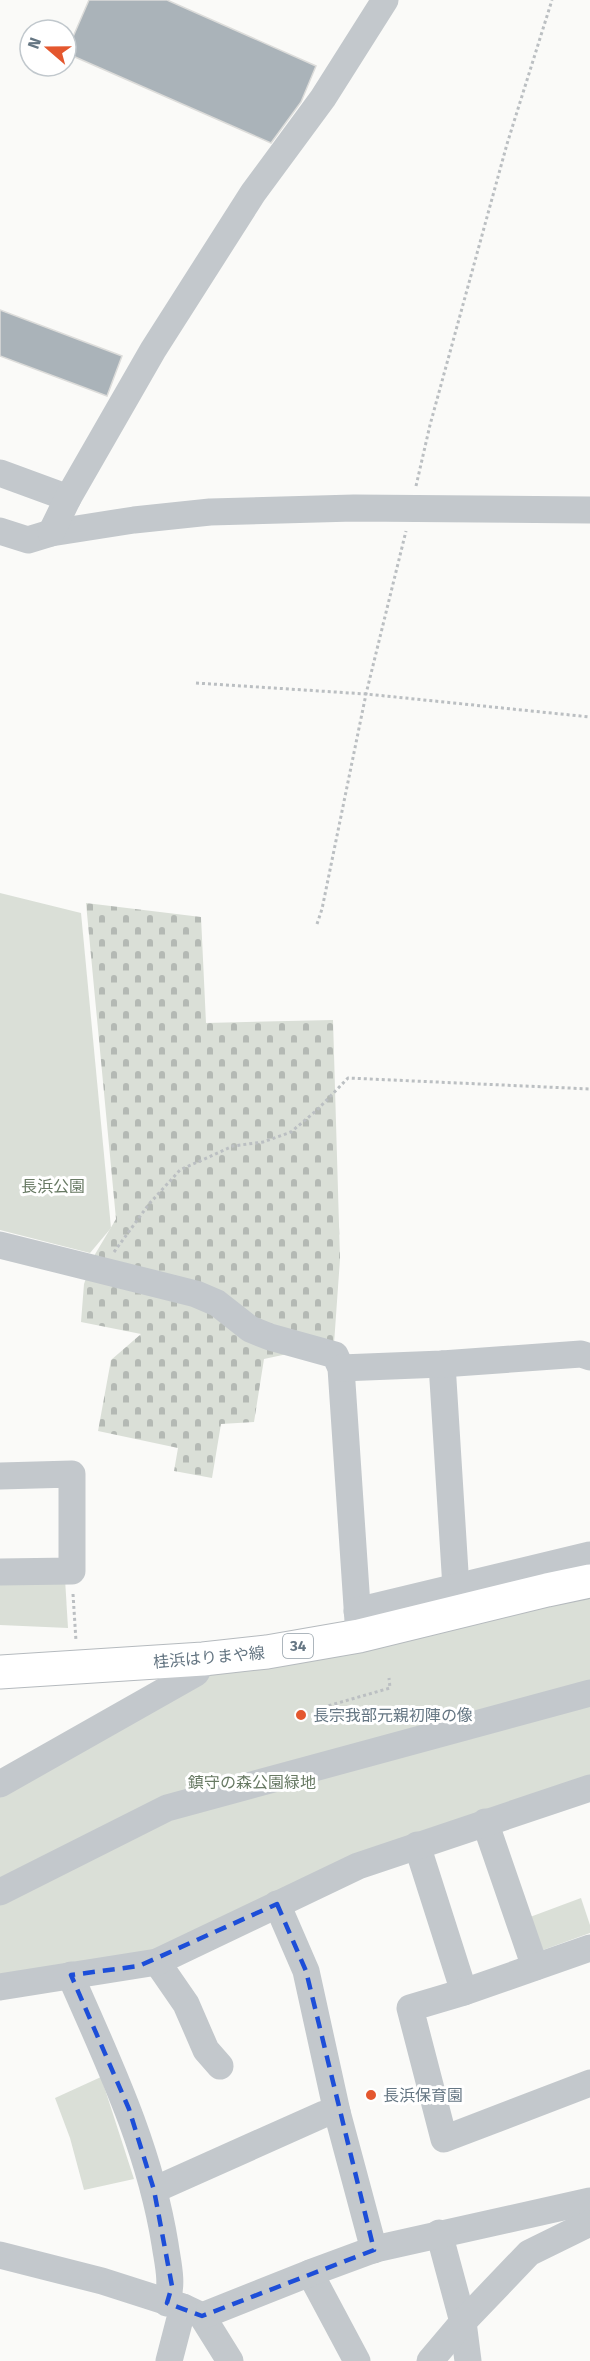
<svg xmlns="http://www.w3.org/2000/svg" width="590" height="2361" font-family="'Fira Sans','Noto Sans JP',sans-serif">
	<defs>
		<pattern id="cemetery-stones" width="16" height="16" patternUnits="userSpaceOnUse" patternTransform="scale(1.5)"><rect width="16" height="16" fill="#dadfd7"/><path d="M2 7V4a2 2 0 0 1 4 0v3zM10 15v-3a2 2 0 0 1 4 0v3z" fill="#b4b9b4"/></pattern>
	</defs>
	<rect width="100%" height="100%" fill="#fafaf8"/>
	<!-- cemetery -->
	<path fill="url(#cemetery-stones)" d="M86,903L201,917L206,1023L333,1020L340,1259L334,1344L264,1359L254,1422L221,1424L212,1478L174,1471L178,1448L98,1431L111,1360L141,1334L81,1322L84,1284L94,1256L116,1219Z"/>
	<!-- park -->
	<g fill="#dadfd7">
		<path d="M0,893L81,913L111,1228L90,1253L0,1230Z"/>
		<path d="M65,1579L68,1628L0,1625V1584Z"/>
		<path d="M590,1598V1782L146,1957L0,1978V1796L217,1671L491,1615Z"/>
		<path d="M581,1898L590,1925V1933L543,1950L530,1917Z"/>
		<path d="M101,2077L134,2179L84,2190L70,2138L55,2098Z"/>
	</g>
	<!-- building -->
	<g fill="#aab3b9" stroke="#dcdcda" stroke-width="1.5">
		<path d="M89,0H167L316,66L301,102L271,143L66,53Z"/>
		<path d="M0,310L122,356L107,396L0,356Z"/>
	</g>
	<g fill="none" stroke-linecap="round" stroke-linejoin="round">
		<!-- major casing -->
		<g stroke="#b5babe" stroke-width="35">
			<path id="major" d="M0,1672L203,1659L267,1652L359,1636L547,1590L590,1581"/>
		</g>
		<!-- path -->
		<g stroke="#bbbfc2" stroke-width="3" stroke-dasharray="3 3" stroke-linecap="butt">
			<path d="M416,486L430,425L507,144L552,0"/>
			<path d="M196,683L366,694L590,717"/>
			<path d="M317,924L322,909L366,694L406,531"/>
			<path d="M114,1252L149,1204L180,1170L233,1146L263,1142L291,1132L317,1110L348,1078L590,1089"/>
			<path d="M73,1594L76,1641"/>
			<path d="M317,1709L390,1688L389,1678"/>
		</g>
		<!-- minor -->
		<g stroke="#c3c8cc" stroke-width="27">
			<path d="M0,473L68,498"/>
			<path d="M0,531L28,540L51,533L134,520L210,512L354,508L590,510"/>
			<path d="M51,533L68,498L153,350L253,193L323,98L385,0"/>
			<path d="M0,1245L196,1294L217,1303L250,1329L270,1337L335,1355L341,1368L359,1636"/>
			<path d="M442,1364L456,1588"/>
			<path d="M341,1368L442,1364L581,1354L590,1357"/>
			<path d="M0,1476L72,1474V1571L0,1572"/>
			<path d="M357,1611L590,1555"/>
			<path d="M0,1784L196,1673L203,1659"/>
			<path d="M485,1822L535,1967"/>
			<path d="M417,1845L464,1992"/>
			<path d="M0,1892L167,1808L590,1693"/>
			<path d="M277,1904L306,1971L337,2112"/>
			<path d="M590,1948L464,1992L410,2008L444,2139L590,2083"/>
			<path d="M157,1962L186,2004L206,2050L220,2066"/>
			<path d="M71,1975L74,1984C112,2070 150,2151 165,2244C168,2265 173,2281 167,2303"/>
			<path d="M0,1987L157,1962L358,1866L590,1788"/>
			<path d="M154,2190L324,2114L337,2112L374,2250"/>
			<path d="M439,2233L463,2322L468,2361"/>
			<path d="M0,2255L102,2281L183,2307L202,2316L230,2361"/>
			<path d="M310,2273L357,2361"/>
			<path d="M202,2316L310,2273L375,2249L590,2201"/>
			<path d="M169,2361L183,2307"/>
			<path d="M430,2361L463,2322L529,2253L590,2223"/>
		</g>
		<!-- major -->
		<use href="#major" stroke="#fff" stroke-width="33"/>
	</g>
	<!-- marked area -->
	<path fill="none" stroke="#1d4ed8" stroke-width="4.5" stroke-dasharray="12 8" stroke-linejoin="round" d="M277,1904L306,1971L374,2250L202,2316L167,2303L172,2286L154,2190L129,2109L71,1975L139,1966Z"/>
	<!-- markers -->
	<g fill="#e4572e" stroke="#fff" stroke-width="2">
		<circle cx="301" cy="1715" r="6"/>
		<circle cx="371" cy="2095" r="6"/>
	</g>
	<g text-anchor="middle" stroke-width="6" stroke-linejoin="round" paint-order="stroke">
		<!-- shield labels -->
		<rect fill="#fff" stroke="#939fa8" stroke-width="1.5" x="283" y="1634" width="30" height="24" rx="4.5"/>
		<g font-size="15" font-weight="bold" fill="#657683">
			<text x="298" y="1651">34</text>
		</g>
		<!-- park labels -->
		<g font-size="16" fill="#687a64" stroke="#fff">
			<text x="53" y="1192">長浜公園</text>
			<text x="252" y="1788">鎮守の森公園緑地</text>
		</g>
		<!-- street labels -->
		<g font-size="16" fill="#657683" stroke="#fff">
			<text transform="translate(209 1657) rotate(-5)" y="6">桂浜はりまや線</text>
		</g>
		<!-- poi labels -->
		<g font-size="16" fill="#657683" stroke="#fff" text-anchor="start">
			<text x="313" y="1721">長宗我部元親初陣の像</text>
			<text x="383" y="2101">長浜保育園</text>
		</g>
	</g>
	<!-- north arrow -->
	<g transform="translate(48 48) rotate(290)"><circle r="28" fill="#ffffff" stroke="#c1c8cd" stroke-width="1.5"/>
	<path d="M0-4.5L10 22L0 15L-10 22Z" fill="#e4572e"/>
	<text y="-9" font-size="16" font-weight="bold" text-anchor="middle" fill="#657683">N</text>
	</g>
</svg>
